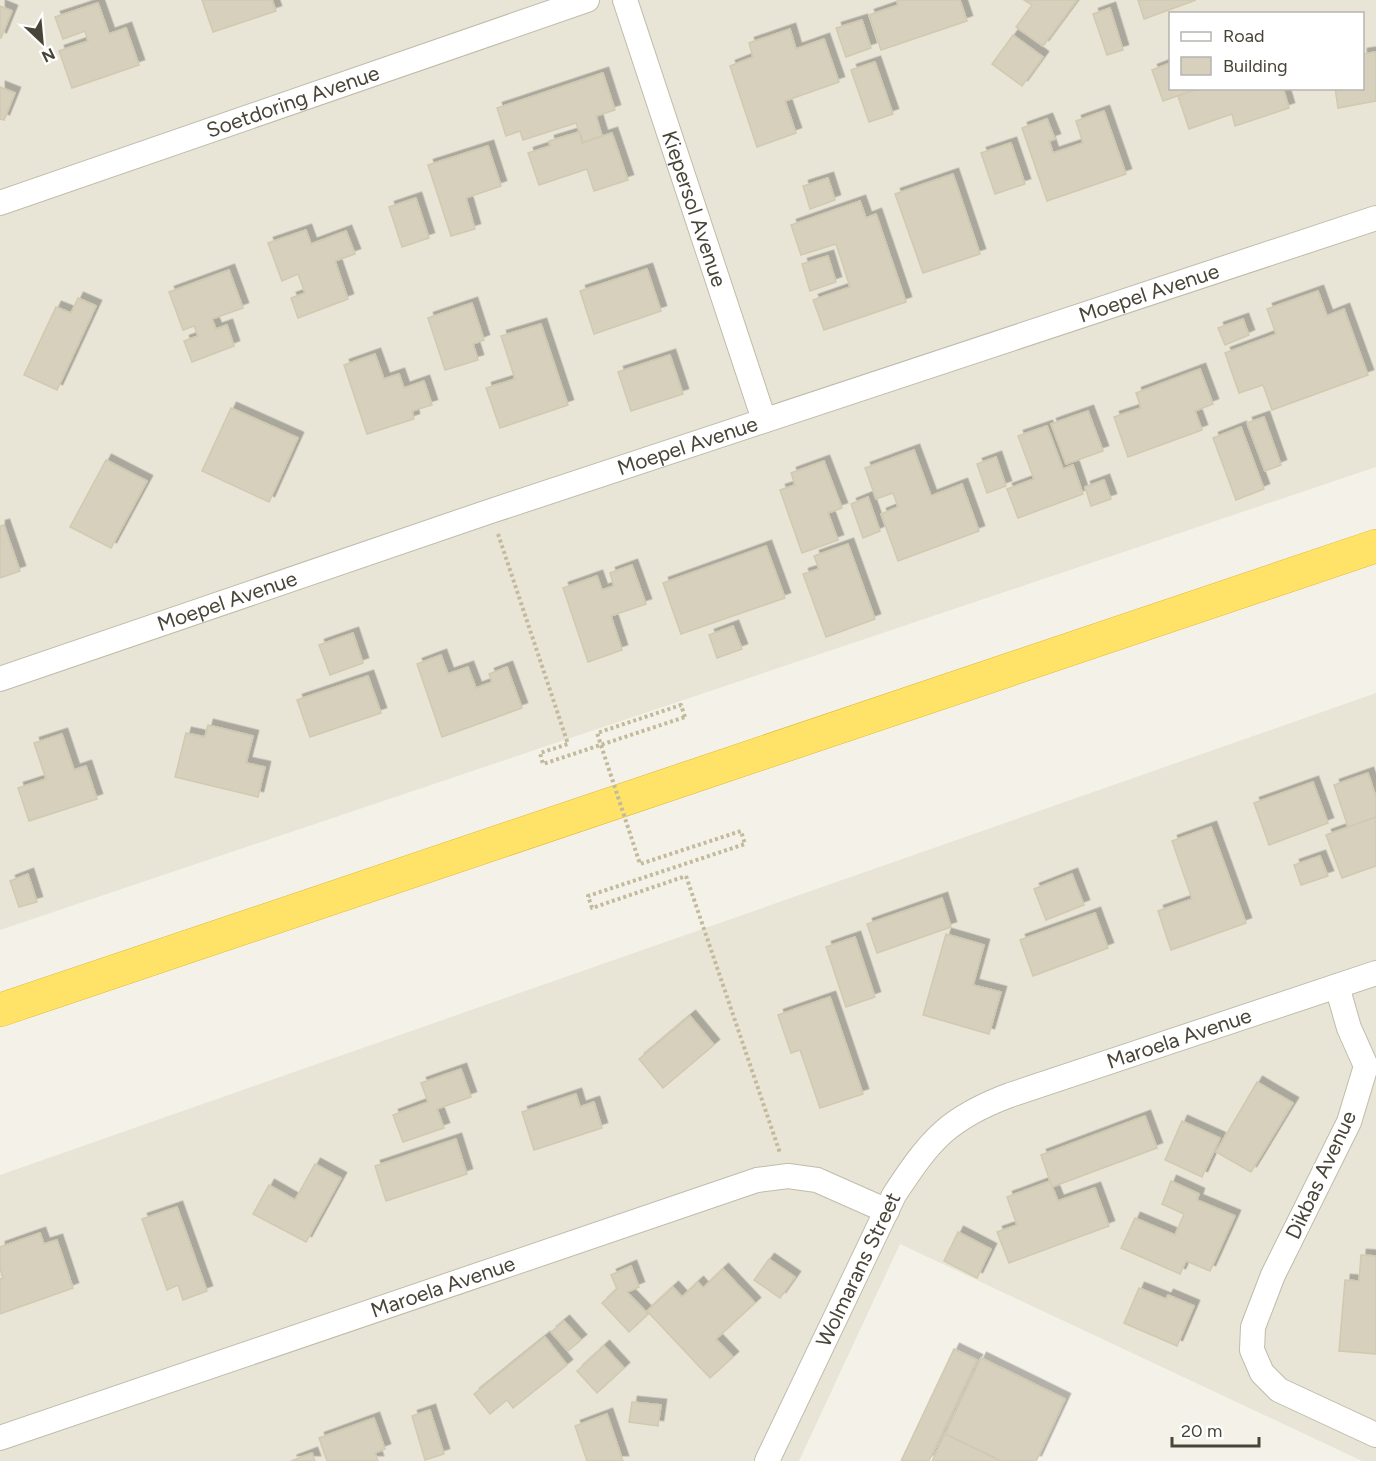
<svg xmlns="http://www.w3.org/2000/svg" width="1376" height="1461" font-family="Figtree,sans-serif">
	<defs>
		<filter id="shadow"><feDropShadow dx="5.5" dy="-5.5" stdDeviation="0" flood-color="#0004"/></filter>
	</defs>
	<rect width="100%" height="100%" fill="#f4f2e8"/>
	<!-- residential -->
	<g fill="#e8e5d6" fill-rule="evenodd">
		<path d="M0,0H1376V467L0,930ZM1170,14H1362V88H1170Z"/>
		<path d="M1376,693V1461H1362L900,1244L799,1461H0V1175Z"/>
	</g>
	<!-- building -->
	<g fill="#d6d0bd" stroke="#d1c9b0" stroke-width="1.5" filter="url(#shadow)">
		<path d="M202,0H272L276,11L213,32Z"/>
		<path d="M897,0H960L967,21L881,50L869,15L898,5Z"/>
		<path d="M1024,0H1077L1043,46L1016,27L1032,5Z"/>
		<path d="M1138,0H1196L1144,19Z"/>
		<path d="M98,3L109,34L126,28L139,65L72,88L59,51L88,41L85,31L63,39L55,17Z"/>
		<path d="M0,6L12,11L1,38H0Z"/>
		<path d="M1110,8L1123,50L1107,55L1093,14Z"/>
		<path d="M862,20L871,48L846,57L836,28Z"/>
		<path d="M790,29L796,49L824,39L839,82L785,101L796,133L757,147L730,66L753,57L749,43Z"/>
		<path d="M1013,35L1043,57L1022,86L992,64Z"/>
		<path d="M1376,52V101L1338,108L1335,88H1362V54Z"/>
		<path d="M875,62L893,114L869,122L851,70Z"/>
		<path d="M1170,63V88H1200L1163,101L1152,70Z"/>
		<path d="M603,73L615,110L596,116L602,136L583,142L576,123L523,140L520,131L506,136L497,108Z"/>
		<path d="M0,87L15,93L4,120L0,119Z"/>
		<path d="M1200,88H1283L1289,108L1235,126L1232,114L1189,129L1178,96Z"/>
		<path d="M1104,111L1126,174L1047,201L1022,128L1047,119L1055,139L1049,141L1053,153L1083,143L1076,121Z"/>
		<path d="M579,132L582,143L612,133L628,180L594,191L587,169L539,185L528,153L550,146L549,141Z"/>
		<path d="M1011,143L1025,184L995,194L981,153Z"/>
		<path d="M488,146L501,186L466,198L475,229L451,236L428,165Z"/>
		<path d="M953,174L980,254L923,273L895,194Z"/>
		<path d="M828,178L835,200L810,209L803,186Z"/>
		<path d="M416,198L429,238L402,247L389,207Z"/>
		<path d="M860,201L866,218L876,214L906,302L824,330L813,300L850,287L836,244L801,255L791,225Z"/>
		<path d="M306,230L311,244L346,231L355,254L335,261L348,299L298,318L291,298L305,293L298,274L282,281L268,243Z"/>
		<path d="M828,256L836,282L810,291L802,264Z"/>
		<path d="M647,269L661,311L594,334L580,291Z"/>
		<path d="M229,270L243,308L212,319L216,329L227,325L234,346L192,362L184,341L198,336L194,326L183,330L169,292Z"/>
		<path d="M1318,291L1327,316L1344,309L1368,375L1272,410L1263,385L1239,393L1225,353L1276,334L1267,309Z"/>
		<path d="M78,298L96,306L57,390L24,375L56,307L71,313Z"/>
		<path d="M472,303L484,340L473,344L478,360L445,370L428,318Z"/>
		<path d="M1243,319L1249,335L1225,345L1218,328Z"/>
		<path d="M541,324L568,405L500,428L486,388L515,379L501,336Z"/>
		<path d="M375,354L384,379L399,374L404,388L424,381L432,405L412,411L414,419L367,434L344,365Z"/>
		<path d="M670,355L683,394L631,411L618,372Z"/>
		<path d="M1200,369L1213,404L1195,411L1202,430L1128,457L1114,417L1141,408L1136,393Z"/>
		<path d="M231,408L298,438L269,502L202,471Z"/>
		<path d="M1088,411L1103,451L1066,464L1051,424Z"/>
		<path d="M1264,417L1281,465L1265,471L1247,423Z"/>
		<path d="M1047,426L1063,469L1073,465L1083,494L1018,518L1007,489L1034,479L1018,436Z"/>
		<path d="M1241,427L1264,489L1236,500L1213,438Z"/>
		<path d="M914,450L931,496L962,484L979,531L898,561L881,514L898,507L893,493L876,499L865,468Z"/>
		<path d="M996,457L1006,486L987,493L977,464Z"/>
		<path d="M106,460L147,481L111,548L70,527Z"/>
		<path d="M824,461L842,508L828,513L838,540L802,553L780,490L795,485L791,473Z"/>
		<path d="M1104,480L1111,499L1091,506L1085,487Z"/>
		<path d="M868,497L880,531L863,538L851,504Z"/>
		<path d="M4,525L20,571L0,578V526Z"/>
		<path d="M848,544L875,619L826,637L803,574L819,569L814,556Z"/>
		<path d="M766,546L785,598L681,634L663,583Z"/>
		<path d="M632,565L646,604L611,616L622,650L588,662L563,588L597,576L602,590L614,586L610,573Z"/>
		<path d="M733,626L742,649L717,658L709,635Z"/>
		<path d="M353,633L363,663L330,675L319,645Z"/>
		<path d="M441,655L448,674L468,667L476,688L492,682L489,674L507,667L522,708L442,737L417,664Z"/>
		<path d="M368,676L381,713L310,737L297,700Z"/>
		<path d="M208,725L253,736L246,763L265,767L258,797L175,777L186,733L205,737Z"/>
		<path d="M62,734L74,770L86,766L97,799L29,821L18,788L46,779L34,743Z"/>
		<path d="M1368,773L1376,797V817L1348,827L1334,785Z"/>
		<path d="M1313,782L1328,823L1269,845L1254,803Z"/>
		<path d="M1376,817V866L1342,878L1326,835Z"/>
		<path d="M1211,827L1246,923L1171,950L1158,911L1192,899L1172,841Z"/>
		<path d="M1320,856L1328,876L1301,885L1294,865Z"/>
		<path d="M28,874L37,902L19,907L10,881Z"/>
		<path d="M1072,874L1084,905L1046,920L1034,889Z"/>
		<path d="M942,898L951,927L877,953L867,924Z"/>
		<path d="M1095,913L1108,948L1033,976L1020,940Z"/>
		<path d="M946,934L984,945L973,985L1001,992L989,1034L923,1015Z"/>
		<path d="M855,937L875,997L846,1007L826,947Z"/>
		<path d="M830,997L863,1094L820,1108L800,1050L791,1053L778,1015Z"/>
		<path d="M690,1016L714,1045L663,1088L639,1059Z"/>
		<path d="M461,1069L471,1097L437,1109L444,1128L403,1142L393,1115L428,1102L421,1083Z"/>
		<path d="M1257,1082L1293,1103L1251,1172L1216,1152Z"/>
		<path d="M576,1094L580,1107L594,1102L602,1128L534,1150L522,1112Z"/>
		<path d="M1145,1116L1157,1148L1052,1187L1041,1155Z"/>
		<path d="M1182,1121L1220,1138L1202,1177L1165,1160Z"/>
		<path d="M456,1139L467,1174L386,1201L375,1166Z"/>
		<path d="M315,1164L341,1178L306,1242L253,1214L269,1185L295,1200Z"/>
		<path d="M1050,1181L1058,1201L1095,1188L1109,1226L1009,1263L997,1232L1017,1225L1007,1197Z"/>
		<path d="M1171,1181L1199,1194L1197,1200L1235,1216L1210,1271L1186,1261L1180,1274L1121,1248L1135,1218L1175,1235L1184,1214L1162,1204Z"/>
		<path d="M177,1207L207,1291L183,1300L178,1285L167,1290L142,1219Z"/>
		<path d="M958,1232L991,1249L977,1278L944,1261Z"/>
		<path d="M40,1233L44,1244L57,1240L73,1288L0,1314V1279L3,1278L0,1269V1247Z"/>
		<path d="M1361,1255L1376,1256V1354L1339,1351L1345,1280L1359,1281Z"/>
		<path d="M769,1259L795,1277L780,1298L754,1280Z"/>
		<path d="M631,1266L639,1287L627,1292L648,1314L629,1332L602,1303L617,1289L611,1275Z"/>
		<path d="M723,1269L755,1303L716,1339L733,1357L710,1378L647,1311L673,1287L682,1297L698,1282L703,1288Z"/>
		<path d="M1139,1288L1166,1299L1168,1295L1194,1306L1177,1346L1124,1323Z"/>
		<path d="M564,1321L581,1340L568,1351L551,1332Z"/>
		<path d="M545,1337L567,1365L513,1408L507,1400L490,1414L474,1394Z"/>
		<path d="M604,1346L624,1368L597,1393L577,1371Z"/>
		<path d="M954,1349L977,1360L929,1461H901Z"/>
		<path d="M981,1358L1065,1399L1036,1461H1001L945,1434Z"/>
		<path d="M632,1402L661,1405L658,1426L629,1422Z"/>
		<path d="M430,1410L444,1454L425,1460L412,1416Z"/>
		<path d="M607,1414L623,1461H587L575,1426Z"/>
		<path d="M374,1418L385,1449L375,1453L378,1461H327L319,1438Z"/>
		<path d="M945,1434L1001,1461H932Z"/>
		<path d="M312,1453L315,1461H291Z"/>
	</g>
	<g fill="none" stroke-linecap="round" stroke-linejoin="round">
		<!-- street casing -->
		<g stroke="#c0bcaa" stroke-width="26">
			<g id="street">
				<path id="s1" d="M625,0L764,420"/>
				<path id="s2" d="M0,203L587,0"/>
				<path id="s3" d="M0,679L491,511L1376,218"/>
				<path d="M1337,986L1349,1028L1366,1066L1349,1122L1273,1275L1253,1327L1252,1350L1262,1373L1279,1390L1376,1435"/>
				<path id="s4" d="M0,1438L757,1180L788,1176L817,1180L887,1211"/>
				<path id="s5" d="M767,1461L894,1195C930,1140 948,1118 1010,1095L1376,973"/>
			</g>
		</g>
		<!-- highway casing -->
		<g stroke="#e0b937" stroke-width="34">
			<path id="highway" d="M0,1010L1376,546"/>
		</g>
		<!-- path -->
		<g stroke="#c2ba9b" stroke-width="4" stroke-dasharray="3 3" stroke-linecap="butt">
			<path d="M498,534L568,744L540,753L543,764L685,717"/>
			<path d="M686,876L780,1153"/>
		</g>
		<!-- street -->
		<use href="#street" stroke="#fff" stroke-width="24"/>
		<!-- highway -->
		<use href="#highway" stroke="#ffe268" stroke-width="33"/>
		<!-- path-bridge -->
		<path stroke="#c2ba9b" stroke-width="4" stroke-dasharray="3 3" stroke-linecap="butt" d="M685,717L681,705L597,733L640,864L741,831L745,844L588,896L592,908L686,876"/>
	</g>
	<g text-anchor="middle" stroke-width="6" stroke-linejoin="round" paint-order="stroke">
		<!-- street labels -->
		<g font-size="21" fill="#484437" stroke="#fff">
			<text dy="7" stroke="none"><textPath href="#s2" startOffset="310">Soetdoring Avenue</textPath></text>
			<text dy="7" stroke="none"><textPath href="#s1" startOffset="220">Kiepersol Avenue</textPath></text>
			<text dy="7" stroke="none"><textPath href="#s3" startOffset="1212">Moepel Avenue</textPath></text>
			<text dy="7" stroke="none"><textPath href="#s3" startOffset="726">Moepel Avenue</textPath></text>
			<text dy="7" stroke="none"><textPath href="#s3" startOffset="240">Moepel Avenue</textPath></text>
			<text dy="7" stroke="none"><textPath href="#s5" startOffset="630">Maroela Avenue</textPath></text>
			<text transform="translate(1321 1175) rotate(-65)" y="7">Dikbas Avenue</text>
			<text dy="7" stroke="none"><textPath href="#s5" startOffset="212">Wolmarans Street</textPath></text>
			<text dy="7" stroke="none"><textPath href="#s4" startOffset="468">Maroela Avenue</textPath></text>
		</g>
	</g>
	<!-- legend -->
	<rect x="1169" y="12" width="195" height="78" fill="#ffffff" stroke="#b6b4af" stroke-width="1.5"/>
	<rect x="1181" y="32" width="30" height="9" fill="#ffffff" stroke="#b6b4af" stroke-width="1.5"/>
	<text x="1223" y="42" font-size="18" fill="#484437">Road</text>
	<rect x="1181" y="57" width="30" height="18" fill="#d6d0bd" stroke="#b6b4af" stroke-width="1.5"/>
	<text x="1223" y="72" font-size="18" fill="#484437">Building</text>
	<!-- north arrow -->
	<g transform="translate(42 42) rotate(154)" stroke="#ffffff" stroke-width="4.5" paint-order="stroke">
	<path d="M0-4.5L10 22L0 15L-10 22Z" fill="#484437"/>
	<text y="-9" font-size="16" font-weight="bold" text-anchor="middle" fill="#484437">N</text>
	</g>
	<!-- scale -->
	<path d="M1172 1437v9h87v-9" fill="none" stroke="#484437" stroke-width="3"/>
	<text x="1181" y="1437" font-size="18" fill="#484437" stroke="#ffffff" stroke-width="4.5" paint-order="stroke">20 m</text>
</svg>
